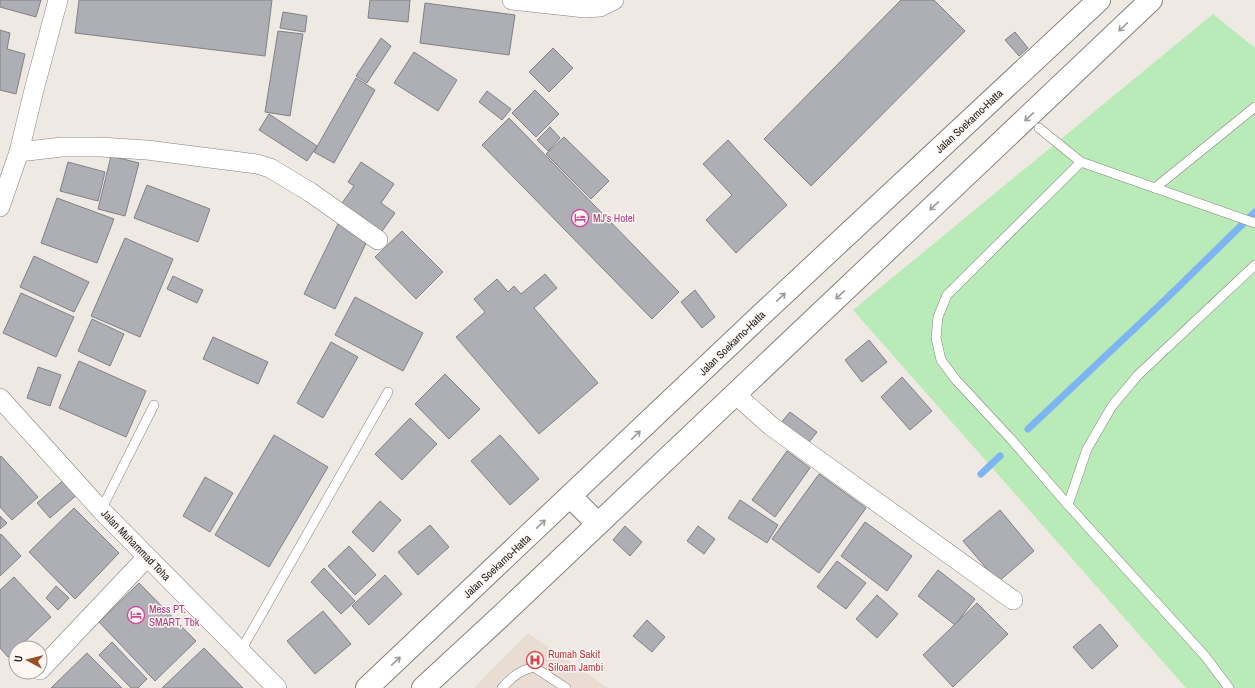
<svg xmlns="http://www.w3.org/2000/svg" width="1255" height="688" font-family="'Archivo Narrow',sans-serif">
	<rect width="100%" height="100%" fill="#efe9e4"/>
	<!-- built -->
	<path fill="#e9dcd2" d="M528,633L608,688H474Z"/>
	<!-- green -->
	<path fill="#b9ebb8" d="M1213,14L1255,48V688H1186L853,310Z"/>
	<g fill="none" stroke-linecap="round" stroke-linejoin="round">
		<!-- stream -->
		<g stroke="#7cb5f1" stroke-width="7">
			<path d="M1028,429L1166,299L1255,212"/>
			<path d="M981,474L1000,456"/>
		</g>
	</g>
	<!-- building -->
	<g fill="#aeaeb5" stroke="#808086">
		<path d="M0,0H41L36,17L0,7Z"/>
		<path d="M79,0H272L265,56L75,33Z"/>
		<path d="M370,0H410L408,22L368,18Z"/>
		<path d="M901,0H934L965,31L811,186L764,139Z"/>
		<path d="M425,3L515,15L509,55L420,43Z"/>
		<path d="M283,12L307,16L305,32L280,28Z"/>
		<path d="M0,30L10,33L7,49L25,54L16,94L0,90Z"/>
		<path d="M278,31L303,34L290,116L265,112Z"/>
		<path d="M1015,32L1028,48L1019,56L1005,40Z"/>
		<path d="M381,38L391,46L367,83L356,76Z"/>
		<path d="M553,48L573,68L549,92L529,72Z"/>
		<path d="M414,52L457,80L438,111L394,83Z"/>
		<path d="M356,78L375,90L334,163L314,152Z"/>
		<path d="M535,90L559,114L536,137L512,113Z"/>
		<path d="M487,91L511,109L502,120L479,102Z"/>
		<path d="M269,114L317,146L307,161L259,130Z"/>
		<path d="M509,118L679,292L652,319L482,145Z"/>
		<path d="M550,127L560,138L548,151L537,140Z"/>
		<path d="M564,137L609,181L591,199L546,154Z"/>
		<path d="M728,140L787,205L736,253L706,220L732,195L703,164Z"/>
		<path d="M111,156L139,163L125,216L98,209Z"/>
		<path d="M68,162L105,172L98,201L60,191Z"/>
		<path d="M361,162L394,184L381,203L395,213L380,234L340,206L354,186L348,182Z"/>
		<path d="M147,185L210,209L198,242L134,218Z"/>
		<path d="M57,198L114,219L97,263L41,243Z"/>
		<path d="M338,224L368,239L335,309L304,294Z"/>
		<path d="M402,231L443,272L416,299L375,257Z"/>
		<path d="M125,238L173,259L140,337L91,316Z"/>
		<path d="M34,256L89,282L74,312L20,287Z"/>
		<path d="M545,274L557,288L534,308L598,383L539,434L456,337L485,312L474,299L497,279L508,292L514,286L521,294Z"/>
		<path d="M173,276L203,290L197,303L167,289Z"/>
		<path d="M695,290L715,317L702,328L681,302Z"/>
		<path d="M21,293L74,317L56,357L3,333Z"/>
		<path d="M355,297L423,333L403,371L335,335Z"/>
		<path d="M92,319L124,334L110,366L78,351Z"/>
		<path d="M213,337L268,362L258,384L203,359Z"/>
		<path d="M869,340L887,362L862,382L845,360Z"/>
		<path d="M331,342L358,357L323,418L297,403Z"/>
		<path d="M79,361L146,391L126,437L59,408Z"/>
		<path d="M38,367L61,375L50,406L27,398Z"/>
		<path d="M445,374L480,409L449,439L415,404Z"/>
		<path d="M902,377L932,411L910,430L881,397Z"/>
		<path d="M790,412L817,432L806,446L779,425Z"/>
		<path d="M410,418L437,444L402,480L375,454Z"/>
		<path d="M274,435L328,467L269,567L215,535Z"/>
		<path d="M500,435L539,479L510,505L471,461Z"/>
		<path d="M787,451L810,468L775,517L752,500Z"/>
		<path d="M1,456L38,497L12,520L0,507V458Z"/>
		<path d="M819,474L866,508L819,573L772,539Z"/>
		<path d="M205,477L233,493L210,532L183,516Z"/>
		<path d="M66,478L79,493L50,518L37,503Z"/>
		<path d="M740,500L778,525L767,543L728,518Z"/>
		<path d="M380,501L401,520L373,552L352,532Z"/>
		<path d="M74,508L119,553L75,599L29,552Z"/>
		<path d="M1000,510L1034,551L998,582L963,541Z"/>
		<path d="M0,516L7,523L0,529Z"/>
		<path d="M865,522L912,556L887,591L841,556Z"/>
		<path d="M430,525L449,547L418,575L398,552Z"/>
		<path d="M625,526L642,542L630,556L613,540Z"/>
		<path d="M698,526L715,539L704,554L687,541Z"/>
		<path d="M1,534L21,556L0,576V536Z"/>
		<path d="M349,546L376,575L355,595L328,566Z"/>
		<path d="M837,561L866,583L846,609L817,587Z"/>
		<path d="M324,568L355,601L341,614L311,582Z"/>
		<path d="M938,570L975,599L955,625L918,596Z"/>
		<path d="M385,575L402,594L369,625L352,606Z"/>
		<path d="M14,577L51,617L18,648H16V650L8,657L0,648V590Z"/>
		<path d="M139,583L196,641L155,681L99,622Z"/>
		<path d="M56,586L69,598L58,610L46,598Z"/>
		<path d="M877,595L898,614L877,638L856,619Z"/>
		<path d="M977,603L1008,634L953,687L923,655Z"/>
		<path d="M323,611L351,644L315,674L287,641Z"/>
		<path d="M647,620L665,637L652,652L633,636Z"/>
		<path d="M1100,624L1118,646L1092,669L1073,647Z"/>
		<path d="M112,642L147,679L138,688H131L99,655Z"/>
		<path d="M204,648L243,688H162Z"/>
		<path d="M87,653L122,688H51Z"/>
	</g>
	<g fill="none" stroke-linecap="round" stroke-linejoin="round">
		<!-- service casing -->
		<g stroke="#87817d" stroke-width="10">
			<g id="service">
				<path d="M1039,128L1081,162L1255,223"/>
				<path d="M1081,162L947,295L938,317L936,338L941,360L956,380L1010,438L1068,505L1205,656L1229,688"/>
				<path d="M1155,188L1255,107"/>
				<path d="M1068,505L1087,449L1112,406L1138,375L1255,265"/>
				<path d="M101,510L154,405"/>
				<path d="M240,652L388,392"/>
				<path d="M502,688C513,676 519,671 534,667L566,688"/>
			</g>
		</g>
		<!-- minor casing -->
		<g stroke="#87817d" stroke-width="20">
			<g id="minor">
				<path d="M512,0L585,8L600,7L614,0"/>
				<path d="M19,152L62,147H100L147,150L257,164L270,168L310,192L378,240"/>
				<path d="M0,207L19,152L34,90L58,0"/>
				<path d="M735,394L771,426L1013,600"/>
				<path d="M0,398L101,510L277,688"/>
				<path d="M40,670L147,557"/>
			</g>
		</g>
		<!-- trunk casing -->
		<g stroke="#87817d" stroke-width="24">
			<g id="trunk">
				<path d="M571,497L598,524"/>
				<path d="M367,688L761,315L1099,0"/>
				<path d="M423,688L502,615L1151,0"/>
			</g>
		</g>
		<!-- service -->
		<use href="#service" stroke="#fff" stroke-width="9"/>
		<!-- minor -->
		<use href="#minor" stroke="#fff" stroke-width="19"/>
		<!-- trunk -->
		<use href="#trunk" stroke="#fff" stroke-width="22"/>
	</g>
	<!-- one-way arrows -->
	<defs><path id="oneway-shaft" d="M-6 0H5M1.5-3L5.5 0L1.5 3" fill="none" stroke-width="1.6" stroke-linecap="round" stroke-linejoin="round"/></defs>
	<g stroke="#9c9c9b">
		<use href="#oneway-shaft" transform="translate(1123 27) rotate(136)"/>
		<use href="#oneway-shaft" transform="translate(1029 117) rotate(137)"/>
		<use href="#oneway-shaft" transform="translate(934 206) rotate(137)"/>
		<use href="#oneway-shaft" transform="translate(840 295) rotate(137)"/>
		<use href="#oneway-shaft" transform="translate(781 297) rotate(-43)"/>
		<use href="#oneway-shaft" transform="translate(636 435) rotate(-44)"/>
		<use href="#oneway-shaft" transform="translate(541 524) rotate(-43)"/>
		<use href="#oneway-shaft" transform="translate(396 661) rotate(-43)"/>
	</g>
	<!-- icons -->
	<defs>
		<g id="hotel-ring" transform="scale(0.9)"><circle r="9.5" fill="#fdf6f1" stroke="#d1479c" stroke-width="1.5"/><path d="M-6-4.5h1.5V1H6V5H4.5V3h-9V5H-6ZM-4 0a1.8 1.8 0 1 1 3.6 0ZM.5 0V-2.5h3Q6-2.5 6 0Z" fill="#d1479c"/></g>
		<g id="hospital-ring" transform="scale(0.9)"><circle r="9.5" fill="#fdf6f1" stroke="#e0444e" stroke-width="1.5"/><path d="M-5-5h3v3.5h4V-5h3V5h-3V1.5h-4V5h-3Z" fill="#e0444e"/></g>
	</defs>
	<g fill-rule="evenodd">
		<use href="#hotel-ring" x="580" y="218"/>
		<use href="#hotel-ring" x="136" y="615"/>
		<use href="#hospital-ring" x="535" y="660"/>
	</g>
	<g text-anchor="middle" stroke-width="3" stroke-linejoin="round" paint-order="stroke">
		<!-- street labels -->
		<g font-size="11" fill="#242220" stroke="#fdf6f1">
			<text transform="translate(969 121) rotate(-43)" y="4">Jalan Soekarno-Hatta</text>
			<text transform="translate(732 343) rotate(-44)" y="4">Jalan Soekarno-Hatta</text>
			<text transform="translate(136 545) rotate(46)" y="4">Jalan Muhammad Toha</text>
			<text transform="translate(497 566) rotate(-43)" y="4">Jalan Soekarno-Hatta</text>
		</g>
		<!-- hotel labels -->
		<g font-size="11" fill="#b23c85" stroke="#fdf6f1" text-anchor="start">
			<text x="593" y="222">MJ's Hotel</text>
			<text x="149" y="613">Mess PT.<tspan x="149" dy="13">SMART, Tbk</tspan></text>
		</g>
		<!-- health labels -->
		<g font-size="11" fill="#be3a42" stroke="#fdf6f1" text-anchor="start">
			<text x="548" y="658">Rumah Sakit<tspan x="548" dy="13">Siloam Jambi</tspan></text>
		</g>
	</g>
	<!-- north arrow -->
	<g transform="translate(28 660) rotate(277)"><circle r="19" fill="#fdf6f1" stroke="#a6a19d"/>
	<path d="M0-3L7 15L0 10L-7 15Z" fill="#955026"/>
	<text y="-6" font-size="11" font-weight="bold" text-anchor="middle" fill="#242220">U</text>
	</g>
</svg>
